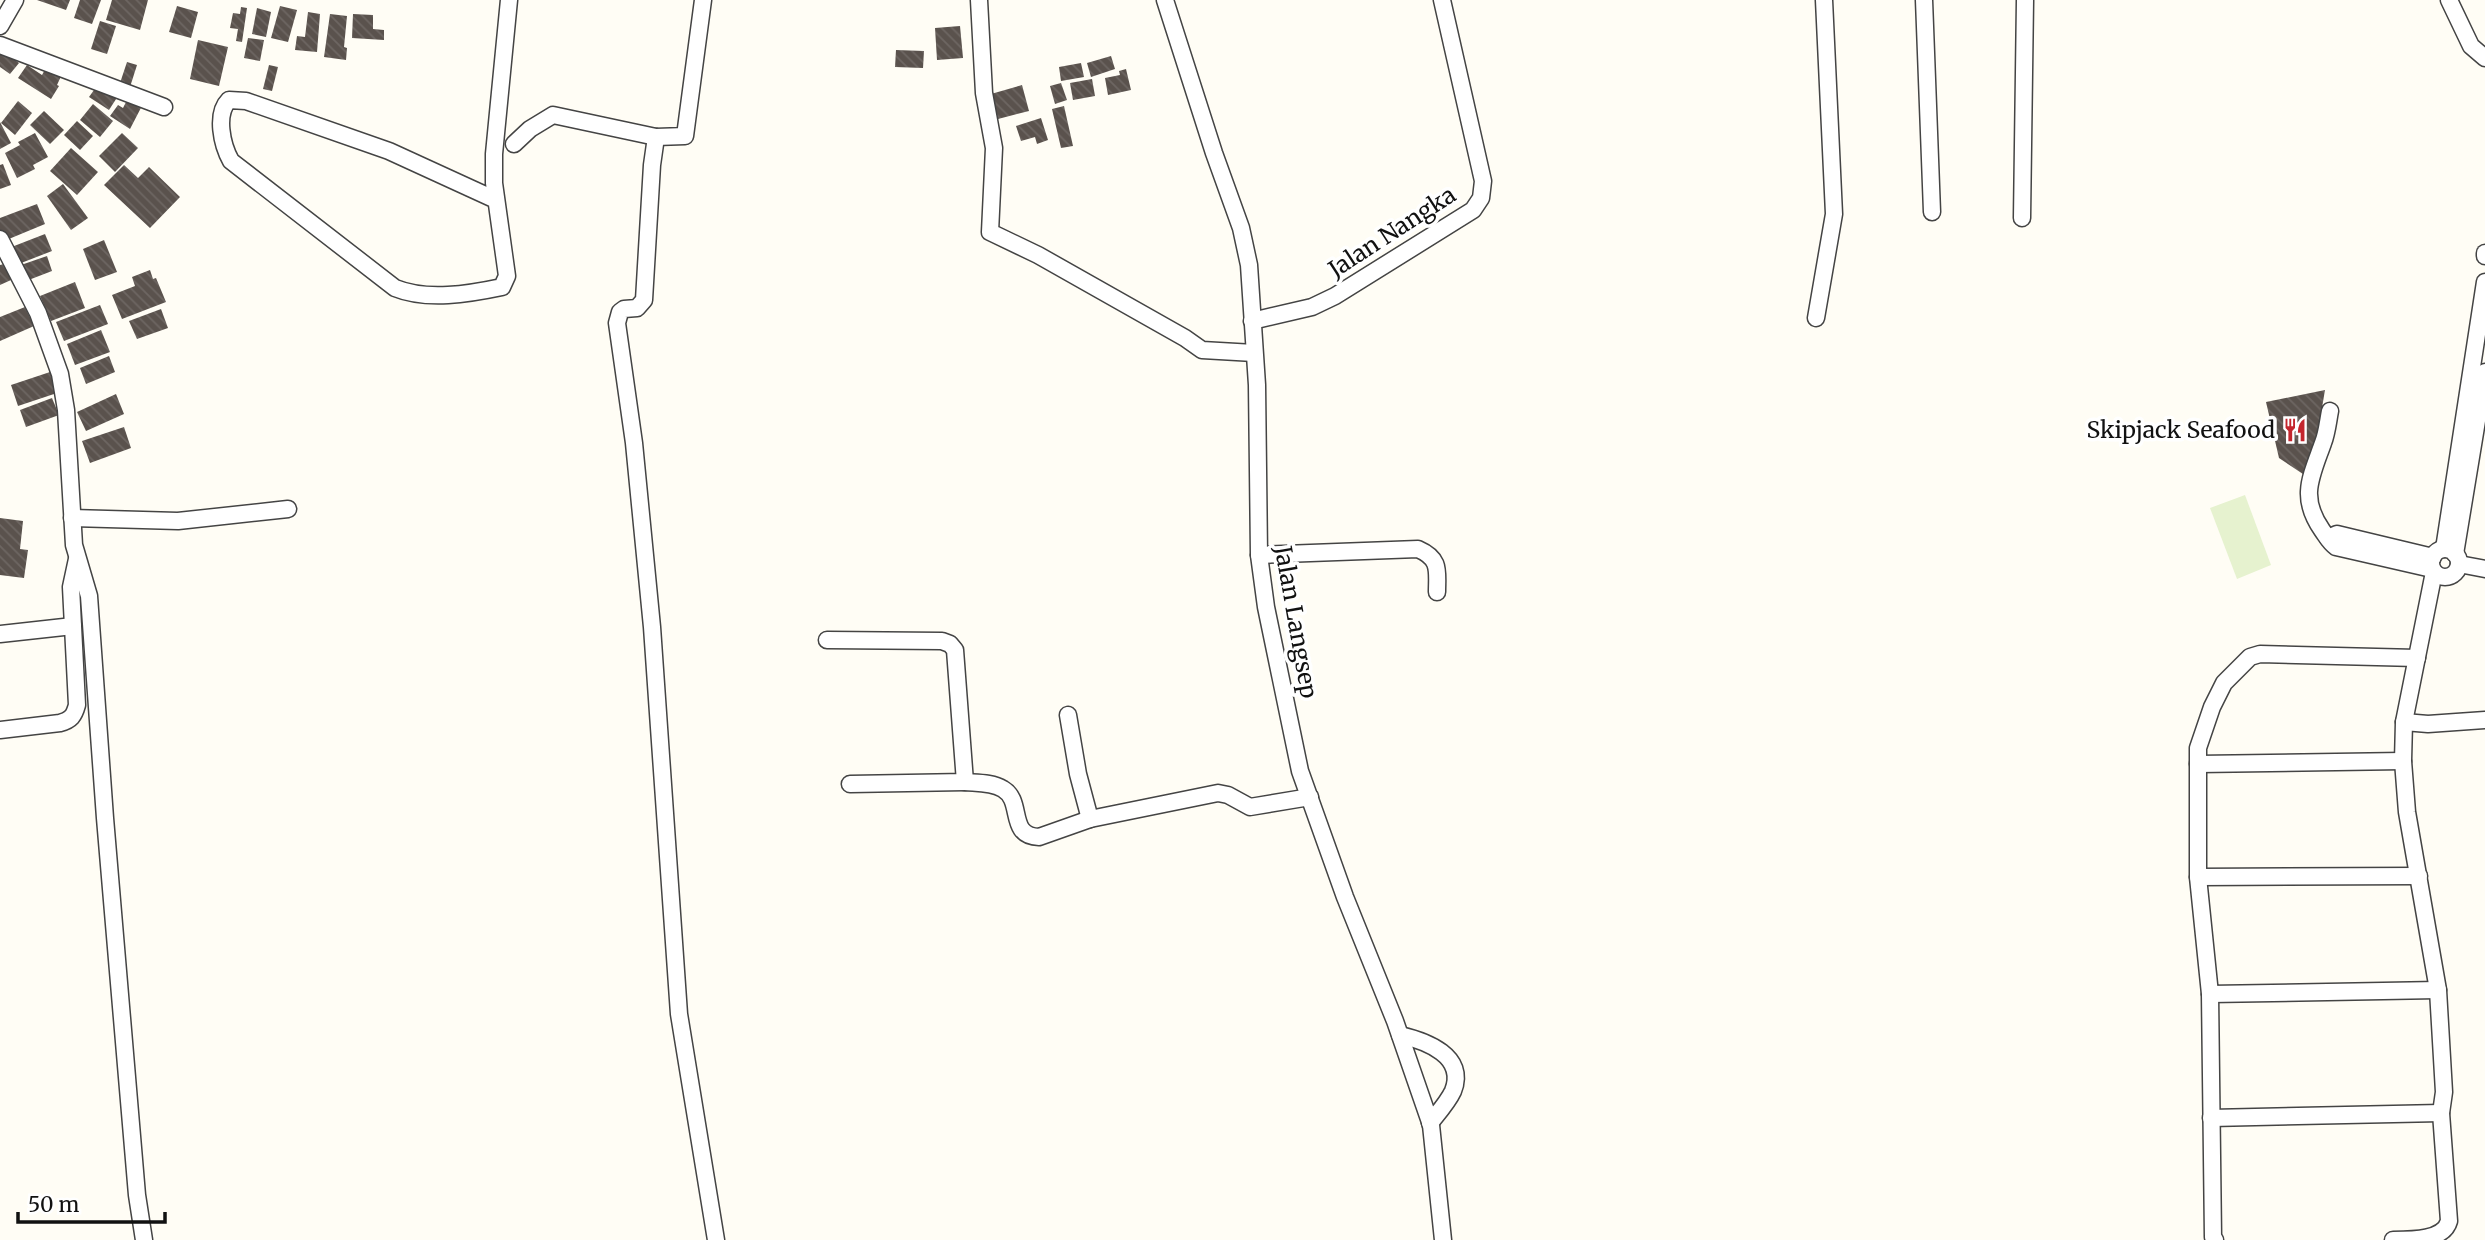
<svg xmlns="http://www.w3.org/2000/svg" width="2485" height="1240" font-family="Merriweather,serif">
	<defs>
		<pattern id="building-back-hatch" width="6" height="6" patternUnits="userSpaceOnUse" patternTransform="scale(1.75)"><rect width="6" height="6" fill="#5a524d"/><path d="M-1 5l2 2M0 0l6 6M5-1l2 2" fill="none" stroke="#6d6662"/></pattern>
	</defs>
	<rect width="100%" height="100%" fill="#fffdf5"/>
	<!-- pitch -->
	<path fill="#e6f2cf" d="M2245,495L2271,565L2237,579L2210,508Z"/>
	<!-- building -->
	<g fill="url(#building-back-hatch)">
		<path d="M37,0H70L66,10Z"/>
		<path d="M80,0H101L92,24L74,18Z"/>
		<path d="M112,0H148L140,30L106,20Z"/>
		<path d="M177,6L198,12L191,38L169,32Z"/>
		<path d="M280,6L297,10L288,42L271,38Z"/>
		<path d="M241,7L247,8L242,42L236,41L238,29L230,28L233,13L240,14Z"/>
		<path d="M257,8L271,12L266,37L252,34Z"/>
		<path d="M308,12L320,14L317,52L295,50L297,36L305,37Z"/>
		<path d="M330,14L347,16L344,47L347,48L346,60L324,57Z"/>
		<path d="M353,14L373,15V29L384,30V40L352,38Z"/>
		<path d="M100,21L116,26L107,54L91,49Z"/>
		<path d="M960,26L963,58L937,60L935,28Z"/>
		<path d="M248,38L264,40L260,61L244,58Z"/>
		<path d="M198,40L228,47L219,86L190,79Z"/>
		<path d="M0,49L19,63L10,74L0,67Z"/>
		<path d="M896,50L924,51L923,68L895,67Z"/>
		<path d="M1111,56L1115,69L1091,77L1087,63Z"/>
		<path d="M127,62L137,65L130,87L120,83Z"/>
		<path d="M1081,63L1084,77L1061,81L1059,67Z"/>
		<path d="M48,64L63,72L57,85L59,86L51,99L18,78L27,65L42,75Z"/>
		<path d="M269,65L278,67L272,91L263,89Z"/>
		<path d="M1126,69L1131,90L1108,95L1105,78L1120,75L1119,71Z"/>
		<path d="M1092,79L1095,96L1073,100L1070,83Z"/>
		<path d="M99,83L118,96L109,110L89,97Z"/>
		<path d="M1061,83L1067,100L1055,104L1050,86Z"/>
		<path d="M1022,85L1029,111L998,119L991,94Z"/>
		<path d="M130,94L144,102L130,129L110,116L118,105L123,108Z"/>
		<path d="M18,101L32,113L15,135L1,123Z"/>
		<path d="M93,104L113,121L100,137L80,120Z"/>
		<path d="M1064,106L1073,146L1061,148L1052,109Z"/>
		<path d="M44,111L64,130L50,144L30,125Z"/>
		<path d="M1041,118L1048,140L1037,144L1035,137L1021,141L1016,126Z"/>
		<path d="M77,121L93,136L80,150L64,135Z"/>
		<path d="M0,122L11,143L0,149Z"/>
		<path d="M35,133L48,157L33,165L35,169L17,178L5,153L20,145L18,142Z"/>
		<path d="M122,133L138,148L115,172L99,156Z"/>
		<path d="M71,148L98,172L77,195L50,171Z"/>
		<path d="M3,164L11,185L0,189V165Z"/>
		<path d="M124,165L138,178L149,167L180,197L150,228L104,185Z"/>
		<path d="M63,184L88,218L71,230L47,196Z"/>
		<path d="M37,204L45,224L4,241L0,231V218Z"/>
		<path d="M45,234L52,251L16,265L9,248Z"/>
		<path d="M104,240L117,272L95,280L83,249Z"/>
		<path d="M47,256L52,271L26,281L21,265Z"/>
		<path d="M4,264L11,280L0,285V265Z"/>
		<path d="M150,270L153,279L156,278L166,302L122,319L112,295L135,286L132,277Z"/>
		<path d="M75,282L85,308L51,321L40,296Z"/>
		<path d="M100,305L108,324L64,341L56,322Z"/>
		<path d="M25,307L34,326L0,341V317Z"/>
		<path d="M161,309L168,328L137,339L129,321Z"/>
		<path d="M101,330L110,352L75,365L67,344Z"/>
		<path d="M109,356L115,372L86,384L80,368Z"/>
		<path d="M50,372L57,393L18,406L11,385Z"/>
		<path d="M2325,390L2312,467L2309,478L2279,458L2266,402Z"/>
		<path d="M116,394L124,414L86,431L77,412Z"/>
		<path d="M52,398L59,415L26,427L20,410Z"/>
		<path d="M124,427L131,448L90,463L82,441Z"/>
		<path d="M0,518L23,521L20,549L28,550L24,578L0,575Z"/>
	</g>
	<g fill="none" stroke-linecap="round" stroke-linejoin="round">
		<!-- minor casing -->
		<g stroke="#444" stroke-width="19">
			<g id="minor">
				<path d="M979,0L984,93L994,148L990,232L1038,255L1185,338L1202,350L1254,353"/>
				<path d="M1165,0L1214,153L1241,228L1249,265L1257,385L1259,555L1266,607L1300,771L1345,897L1395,1021L1431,1125L1443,1240"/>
				<path d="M1924,0L1932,212"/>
				<path d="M2449,0L2471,46L2485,58"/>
				<path d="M0,26L15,0"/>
				<path d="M0,45L164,107"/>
				<path d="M656,137L652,165L644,300L637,308L624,309L620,312L617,323L634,443L652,627L679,1014L716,1240"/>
				<path d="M514,144L530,129L553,115L656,137L685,136L703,0"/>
				<path d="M496,200L389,151L246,101L229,100C215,114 222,145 231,161L395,288C427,301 469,294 502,287L507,276L494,183V154L509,0"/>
				<path d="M2022,218L2025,0"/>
				<path d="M0,239L38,313L60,374L66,410L74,545L89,596L105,818L137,1195L144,1240"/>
				<path d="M2485,253V256"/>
				<path d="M1816,318L1834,214L1824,0"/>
				<path d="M1252,321L1312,307L1335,296L1473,210L1481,198L1483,181L1442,0"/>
				<path d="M2330,411C2328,421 2327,433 2323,443C2311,477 2299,497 2322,530C2327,537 2330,543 2336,547L2432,569"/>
				<path d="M72,518L178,521L288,509"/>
				<path d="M2328,538L2337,534L2433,557"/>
				<path d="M2444,549L2485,282"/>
				<circle cx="2445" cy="563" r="14"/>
				<path d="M2455,554L2485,372"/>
				<path d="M1259,555L1418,549C1441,559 1437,571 1437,592"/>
				<path d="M2459,564L2485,569"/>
				<path d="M0,634L73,626"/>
				<path d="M827,640L942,641L950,644L955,650L965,782L850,784"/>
				<path d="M2417,658L2260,654L2250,657L2224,683L2212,707L2198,748V877L2210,994L2438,990"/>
				<path d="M1068,715L1078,774L1090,819"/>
				<path d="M2404,722L2428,724L2485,720"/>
				<path d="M0,730L60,723C71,720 74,716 77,705L71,587L77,559"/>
				<path d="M2198,764L2403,761"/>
				<path d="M965,782C977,783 992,782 1003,789C1024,801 1007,836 1039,837L1090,819L1218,793L1228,795L1250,807L1310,797"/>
				<path d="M2198,877L2419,876"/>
				<path d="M2210,994L2213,1237L2215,1240"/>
				<path d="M1400,1035C1426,1041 1467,1056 1453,1091C1448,1102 1438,1113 1430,1123"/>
				<path d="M2211,1118L2441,1113"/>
				<path d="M2393,1240C2413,1240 2444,1240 2449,1221L2441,1113L2444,1092L2438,990L2407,812L2403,761L2404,722L2434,572"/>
			</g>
		</g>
		<!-- minor -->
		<use href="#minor" stroke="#fff" stroke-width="16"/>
	</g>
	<!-- icons -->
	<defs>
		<g id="restaurant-bare" transform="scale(1.89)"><path d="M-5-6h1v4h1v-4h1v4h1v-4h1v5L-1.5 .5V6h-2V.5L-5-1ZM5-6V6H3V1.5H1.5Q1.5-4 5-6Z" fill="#c4262e" stroke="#fff" stroke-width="2.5" paint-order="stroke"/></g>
	</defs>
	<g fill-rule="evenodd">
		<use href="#restaurant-bare" x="2295" y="430"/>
	</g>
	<g text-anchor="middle" stroke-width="7" stroke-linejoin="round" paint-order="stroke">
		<!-- street labels -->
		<g font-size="23" fill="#111" stroke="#fff">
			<text transform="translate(1392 232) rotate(-33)" y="8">Jalan Nangka</text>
			<text transform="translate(1296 622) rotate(80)" y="8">Jalan Langsep</text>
		</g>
		<!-- poi labels -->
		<g font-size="23" fill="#111" stroke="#fff" text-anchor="end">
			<text x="2275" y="438">Skipjack Seafood</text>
		</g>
	</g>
	<!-- scale -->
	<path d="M18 1212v10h147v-10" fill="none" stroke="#111111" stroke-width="3.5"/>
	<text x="28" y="1212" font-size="21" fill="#111111" stroke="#ffffff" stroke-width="5" paint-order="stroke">50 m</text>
</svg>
